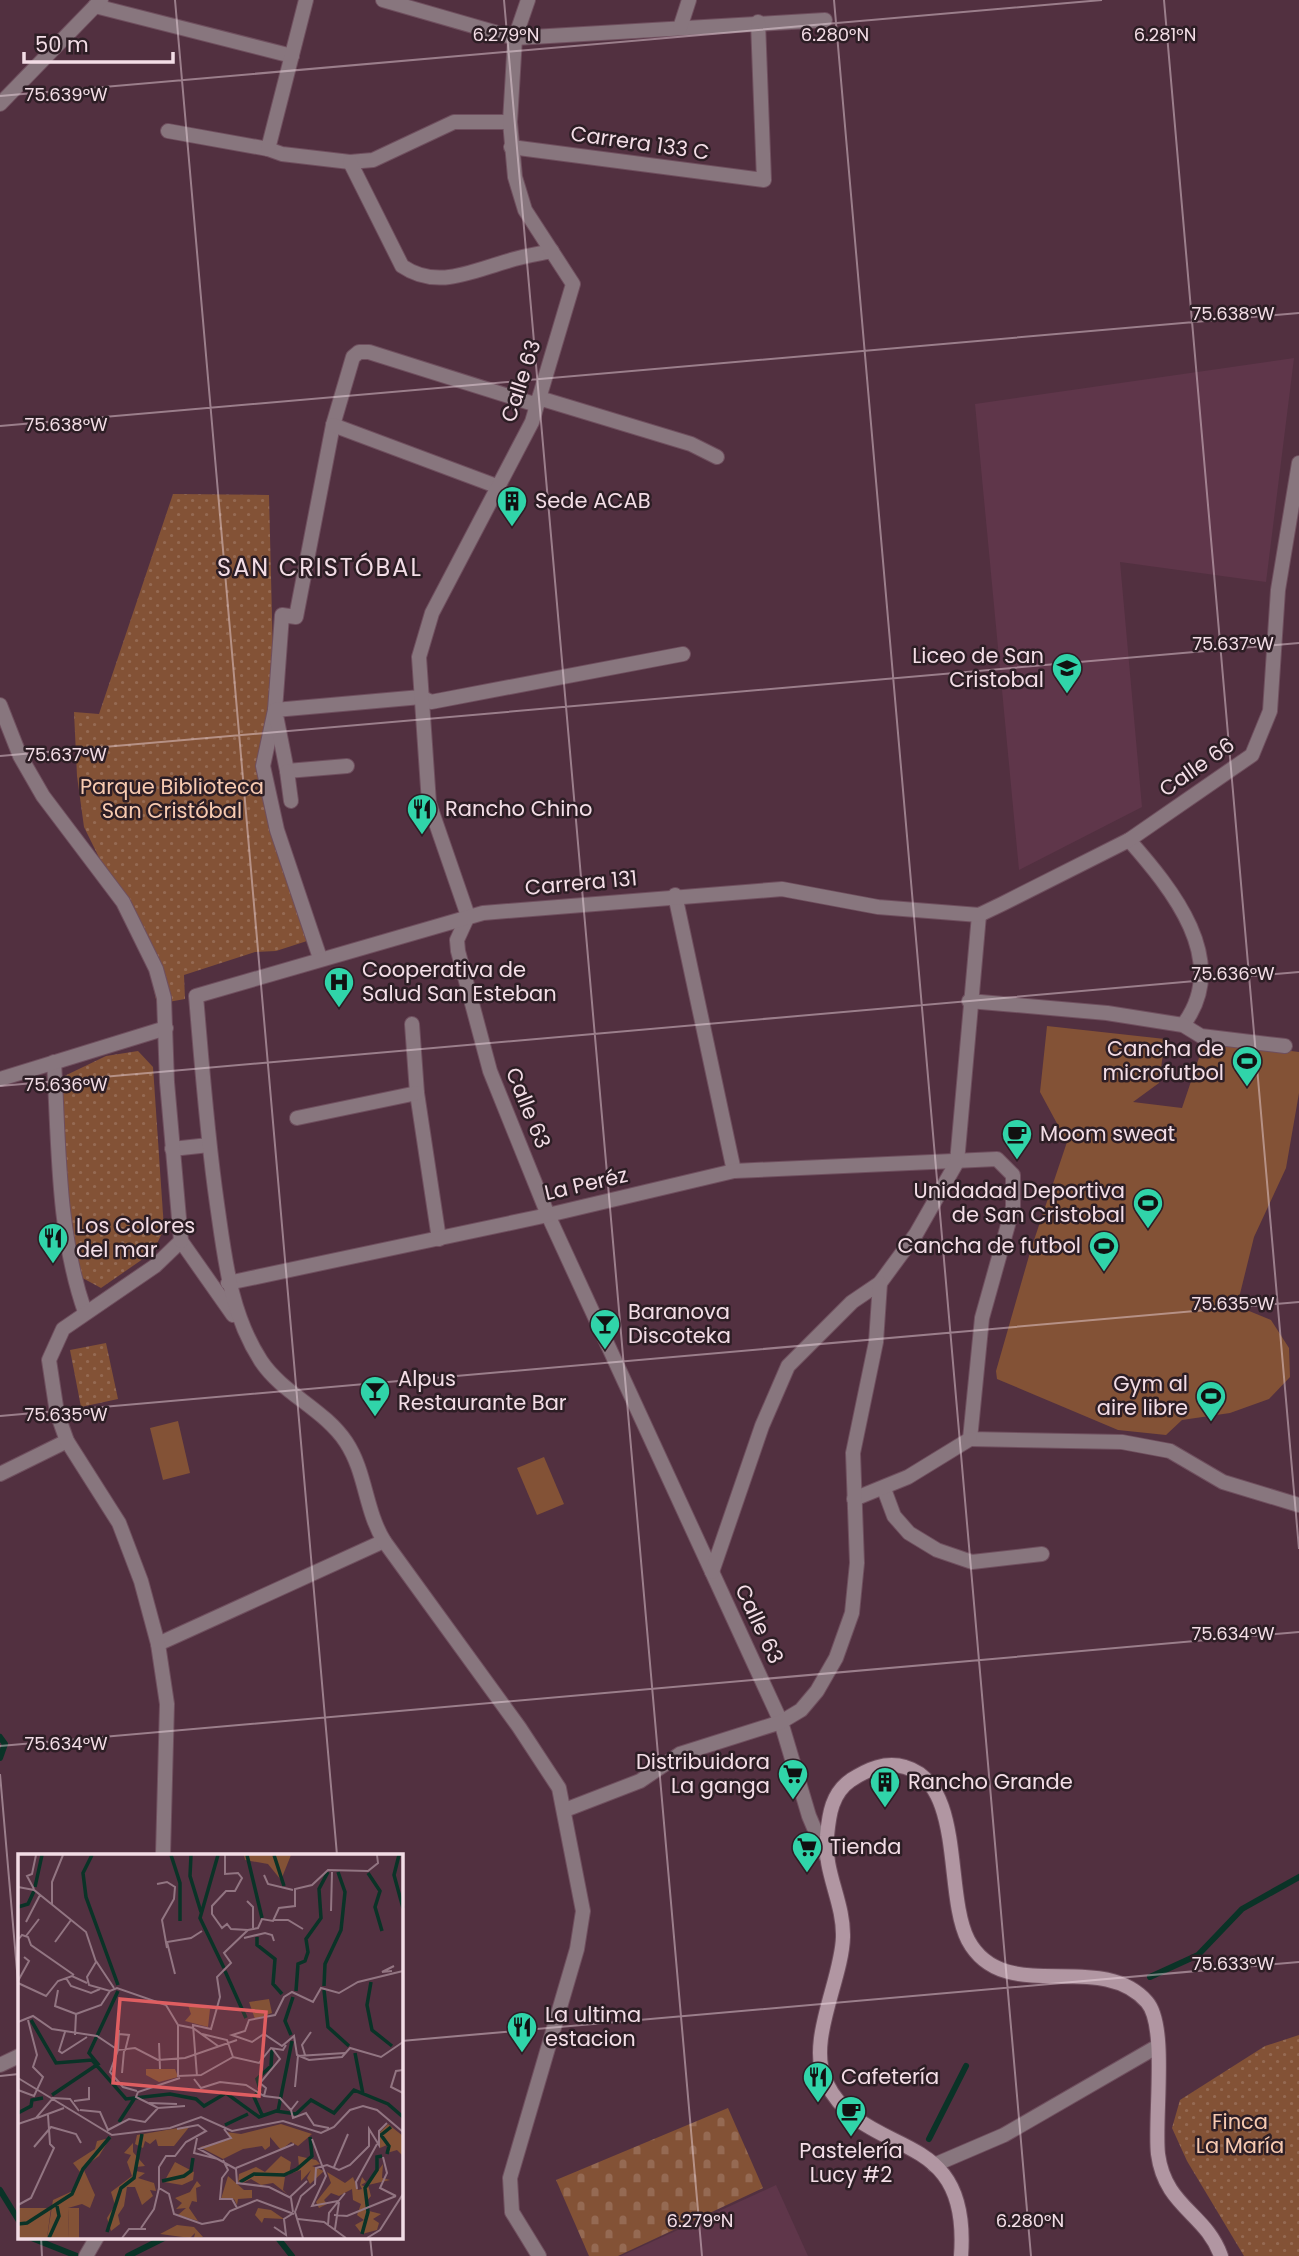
<svg xmlns="http://www.w3.org/2000/svg" width="1299" height="2256" font-family="Poppins,sans-serif">
	<defs>
		<pattern id="grass-dots" width="8" height="8" patternUnits="userSpaceOnUse" patternTransform="scale(1.75)"><rect width="8" height="8" fill="#835236"/><path d="M2 2h.1M6 6h.1" fill="none" stroke="#956a53" stroke-width="1.8" stroke-linecap="round"/></pattern>
		<pattern id="cemetery-stones" width="16" height="16" patternUnits="userSpaceOnUse" patternTransform="scale(1.75)"><rect width="16" height="16" fill="#835236"/><path d="M2 7V4a2 2 0 0 1 4 0v3zM10 15v-3a2 2 0 0 1 4 0v3z" fill="#956a53"/></pattern>
	</defs>
	<rect width="100%" height="100%" fill="#523040"/>
	<!-- built -->
	<g fill="#5f364a">
		<path d="M1294,358L1266,582L1120,562L1142,807L1019,870L975,404Z"/>
		<path d="M776,2185L808,2256H621Z"/>
	</g>
	<!-- grass -->
	<g fill="url(#grass-dots)">
		<path d="M173,494L269,495L274,698L258,765L273,833L307,941L276,951L255,952L184,975L185,999L157,1004L141,930L119,898L84,827L77,776L74,712L99,714Z"/>
		<path d="M138,1051L153,1067L164,1229L153,1252L101,1288L77,1275L56,1080L106,1056Z"/>
		<path d="M106,1343L118,1399L81,1407L70,1350Z"/>
		<path d="M1299,2035V2256H1244L1187,2161L1172,2128L1180,2100L1265,2046Z"/>
	</g>
	<!-- cemetery -->
	<path fill="url(#cemetery-stones)" d="M728,2108L763,2188L618,2256H589L556,2180Z"/>
	<!-- garden -->
	<g fill="#835236">
		<path d="M1047,1026L1165,1039L1159,1083L1133,1102L1182,1108L1205,1040L1299,1052V1093L1286,1168L1254,1237L1237,1306L1271,1320L1289,1348L1290,1377L1269,1399L1230,1413L1182,1420L1166,1435L1118,1430L997,1379L996,1371L1031,1249L1067,1142L1040,1092Z"/>
		<path d="M178,1421L190,1473L163,1480L150,1428Z"/>
		<path d="M544,1457L564,1504L537,1515L517,1468Z"/>
	</g>
	<g fill="none" stroke-linecap="round" stroke-linejoin="round">
		<!-- stream -->
		<g stroke="#0a3327" stroke-width="6">
			<path d="M0,1737L5,1744L0,1758"/>
			<path d="M1150,1977L1198,1955L1242,1909L1299,1877"/>
			<path d="M929,2139L966,2066"/>
			<path d="M0,2190L19,2221"/>
			<path d="M29,2237L77,2256"/>
			<path d="M277,2237L292,2256"/>
			<path d="M128,2256L166,2237"/>
		</g>
		<!-- pedestrian casing -->
		<g stroke="#6f4f5e" stroke-width="16">
			<path id="pedestrian" d="M320,958L277,830L263,766L275,710L282,615L296,617L333,425L353,357L359,352H369L537,405"/>
		</g>
		<!-- minor casing -->
		<g stroke="#6f4f5e" stroke-width="16">
			<g id="minor">
				<path d="M383,0L515,38L825,20"/>
				<path d="M95,6L292,56"/>
				<path d="M680,28L689,0"/>
				<path d="M0,104L101,0"/>
				<path d="M168,131L268,149L282,154L350,162L373,160L454,122H510"/>
				<path d="M511,147L764,180L758,22"/>
				<path d="M268,149L306,0"/>
				<path d="M350,162L402,266C437,290 472,271 508,261C522,256 537,254 552,251"/>
				<path d="M539,398L691,444L717,457"/>
				<path d="M333,425L499,487"/>
				<path d="M347,766L287,771L275,710L421,697L431,702L683,654"/>
				<path d="M287,771L291,801"/>
				<path d="M1129,840C1171,888 1232,961 1183,1025"/>
				<path d="M675,895L734,1171"/>
				<path d="M468,916L457,940L458,951L490,1071L548,1215L781,1722L809,1816L826,1856"/>
				<path d="M468,916L429,803L419,657L432,613L532,422L573,284L525,210L515,177L510,122L515,38L528,0"/>
				<path d="M969,1001L1107,1013L1183,1025L1201,1036L1285,1046"/>
				<path d="M412,1024L417,1093L439,1239"/>
				<path d="M54,1062C59,1146 57,1232 85,1312"/>
				<path d="M0,1079L166,1028"/>
				<path d="M297,1118L417,1093"/>
				<path d="M172,1149L209,1145"/>
				<path d="M228,1283L548,1215L734,1171L997,1159L1013,1175V1207L982,1318L970,1439L1122,1442L1170,1451L1223,1482L1299,1505"/>
				<path d="M0,1474L67,1441"/>
				<path d="M884,1489L894,1516L909,1533L937,1550L972,1562L1042,1554"/>
				<path d="M854,1499L908,1477L970,1439"/>
				<path d="M712,1572L762,1426L788,1366L852,1302L880,1283L916,1234L957,1162L979,915"/>
				<path d="M158,1644L384,1541"/>
				<path d="M565,1810L640,1781L680,1754L781,1722L801,1710L817,1691L836,1658L852,1613L857,1563L853,1453L876,1342L880,1283"/>
				<path d="M163,1855L167,1704L158,1644L141,1581L119,1523L67,1441L57,1413L49,1360L63,1329L155,1266L181,1241L233,1315"/>
				<path d="M0,2065L19,2056"/>
				<path d="M934,2165L1004,2135L1158,2046"/>
				<path d="M86,2256L97,2237"/>
				<path d="M539,2256L512,2212L510,2178L577,1949L583,1911L559,1788L519,1727L384,1541C365,1510 366,1472 346,1442C324,1409 283,1394 261,1361C230,1313 225,1259 217,1204C207,1135 202,1066 196,996L483,913L782,889L878,907L979,915L1002,904L1129,840L1252,755L1270,711L1278,590L1299,463"/>
			</g>
		</g>
		<!-- tertiary casing -->
		<g stroke="#6f4f5e" stroke-width="16">
			<path id="tertiary" d="M0,705L20,756L43,796L123,902L156,969L164,998L167,1082L181,1241"/>
		</g>
		<!-- secondary casing -->
		<g stroke="#6f4f5e" stroke-width="16">
			<path id="secondary" d="M961,2256C971,2122 865,2163 826,2082C806,2042 842,1980 843,1937C844,1902 823,1871 827,1836C829,1814 832,1793 851,1780C868,1769 886,1761 905,1767C965,1784 944,1893 968,1940C1004,2008 1100,1948 1147,2002C1168,2026 1154,2119 1158,2154C1165,2207 1206,2213 1221,2256"/>
		</g>
		<!-- pedestrian -->
		<use href="#pedestrian" stroke="#88767e" stroke-width="14"/>
		<!-- minor -->
		<use href="#minor" stroke="#88767e" stroke-width="14"/>
		<!-- tertiary -->
		<use href="#tertiary" stroke="#88767e" stroke-width="14"/>
		<!-- secondary -->
		<use href="#secondary" stroke="#b196a2" stroke-width="14"/>
	</g>
	<!-- ticks -->
	<path fill="none" stroke="#f3dde6" stroke-width="2" stroke-opacity="0.45" d="M175,0L337,1855M504,0L702,2256M834,0L1031,2256M1164,0L1299,1549M0,96L1102,0M0,426L1299,313M0,756L1299,643M0,1086L1299,972M0,1416L1299,1302M0,1746L1299,1632M0,1774L19,1994M401,2041L1299,1962M0,2076L19,2074M41,2237L42,2256M370,2237L372,2256"/>
	<!-- icons -->
	<defs>
		<g id="building-pin" transform="scale(1.575)"><path d="M0 17L-7.5 6A9.5 9.5 0 1 1 7.5 6Z" fill="#30d4a9" stroke="#2d1e25"/><path d="M-4-6H4V6H1V3H-1V6H-4ZM-2.5-4.3h1.7v1.8h-1.7ZM.8-4.3h1.7v1.8H.8ZM-2.5-1h1.7V.8h-1.7ZM.8-1h1.7V.8H.8Z" fill="#111"/></g>
		<g id="university-pin" transform="scale(1.575)"><path d="M0 17L-7.5 6A9.5 9.5 0 1 1 7.5 6Z" fill="#30d4a9" stroke="#2d1e25"/><path d="M0-5L7-2L0 1L-7-2ZM-4 1L0 2.5L4 1V4Q0 6-4 4Z" fill="#111"/></g>
		<g id="restaurant-pin" transform="scale(1.575)"><path d="M0 17L-7.5 6A9.5 9.5 0 1 1 7.5 6Z" fill="#30d4a9" stroke="#2d1e25"/><path d="M-5-6h1v4h1v-4h1v4h1v-4h1v5L-1.5 .5V6h-2V.5L-5-1ZM5-6V6H3V1.5H1.5Q1.5-4 5-6Z" fill="#111"/></g>
		<g id="hospital-pin" transform="scale(1.575)"><path d="M0 17L-7.5 6A9.5 9.5 0 1 1 7.5 6Z" fill="#30d4a9" stroke="#2d1e25"/><path d="M-5-5h3v3.5h4V-5h3V5h-3V1.5h-4V5h-3Z" fill="#111"/></g>
		<g id="stadium-pin" transform="scale(1.575)"><path d="M0 17L-7.5 6A9.5 9.5 0 1 1 7.5 6Z" fill="#30d4a9" stroke="#2d1e25"/><path d="M0-5a6.5 5 0 1 0 0 10a6.5 5 0 1 0 0-10ZM-3.5-1.8h7v3.6h-7Z" fill="#111"/></g>
		<g id="cafe-pin" transform="scale(1.575)"><path d="M0 17L-7.5 6A9.5 9.5 0 1 1 7.5 6Z" fill="#30d4a9" stroke="#2d1e25"/><path d="M-5.5-4.5H6V0H3Q3 3.5 0 3.5H-2.5Q-5.5 3.5-5.5 0ZM3-3.2v2h1.7v-2ZM-6 4.5H4V6H-6Z" fill="#111"/></g>
		<g id="bar-pin" transform="scale(1.575)"><path d="M0 17L-7.5 6A9.5 9.5 0 1 1 7.5 6Z" fill="#30d4a9" stroke="#2d1e25"/><path d="M-6-5H6L.8 .8V4.5H3.5V6h-7V4.5H-.8V.8Z" fill="#111"/></g>
		<g id="supermarket-pin" transform="scale(1.575)"><path d="M0 17L-7.5 6A9.5 9.5 0 1 1 7.5 6Z" fill="#30d4a9" stroke="#2d1e25"/><path d="M-6-5.5h2.5l.6 2H6L4.5 2H-2.5L-4.4-4H-6ZM-1.5 3.2a1.3 1.3 0 1 0 .1 0ZM3 3.2a1.3 1.3 0 1 0 .1 0Z" fill="#111"/></g>
	</defs>
	<g fill-rule="evenodd">
		<use href="#building-pin" x="512" y="501"/>
		<use href="#university-pin" x="1067" y="668"/>
		<use href="#restaurant-pin" x="422" y="809"/>
		<use href="#hospital-pin" x="339" y="982"/>
		<use href="#stadium-pin" x="1247" y="1061"/>
		<use href="#cafe-pin" x="1017" y="1134"/>
		<use href="#stadium-pin" x="1148" y="1203"/>
		<use href="#restaurant-pin" x="53" y="1238"/>
		<use href="#stadium-pin" x="1104" y="1246"/>
		<use href="#bar-pin" x="605" y="1324"/>
		<use href="#bar-pin" x="375" y="1391"/>
		<use href="#stadium-pin" x="1211" y="1396"/>
		<use href="#supermarket-pin" x="793" y="1774"/>
		<use href="#building-pin" x="885" y="1782"/>
		<use href="#supermarket-pin" x="807" y="1847"/>
		<use href="#restaurant-pin" x="522" y="2027"/>
		<use href="#restaurant-pin" x="818" y="2077"/>
		<use href="#cafe-pin" x="851" y="2111"/>
	</g>
	<g text-anchor="middle" stroke-width="5" stroke-linejoin="round" paint-order="stroke">
		<!-- street labels -->
		<g font-size="21" fill="#f3dde6" stroke="#2d1e25">
			<text transform="translate(640 143) rotate(8)" y="7">Carrera 133 C</text>
			<text transform="translate(521 381) rotate(-72)" y="7">Calle 63</text>
			<text transform="translate(1197 767) rotate(-35)" y="7">Calle 66</text>
			<text transform="translate(581 883) rotate(-5)" y="7">Carrera 131</text>
			<text transform="translate(528 1108) rotate(68)" y="7">Calle 63</text>
			<text transform="translate(586 1184) rotate(-13)" y="7">La Peréz</text>
			<text transform="translate(759 1624) rotate(65)" y="7">Calle 63</text>
		</g>
		<!-- poi labels -->
		<g font-size="21" fill="#f3dde6" stroke="#2d1e25" text-anchor="start">
			<text x="535" y="508">Sede ACAB</text>
			<text x="1044" y="663" text-anchor="end">Liceo de San<tspan x="1044" dy="24">Cristobal</tspan></text>
			<text x="445" y="816">Rancho Chino</text>
			<text x="362" y="977">Cooperativa de<tspan x="362" dy="24">Salud San Esteban</tspan></text>
			<text x="1224" y="1056" text-anchor="end">Cancha de<tspan x="1224" dy="24">microfutbol</tspan></text>
			<text x="1040" y="1141">Moom sweat</text>
			<text x="1125" y="1198" text-anchor="end">Unidadad Deportiva<tspan x="1125" dy="24">de San Cristobal</tspan></text>
			<text x="76" y="1233">Los Colores<tspan x="76" dy="24">del mar</tspan></text>
			<text x="1081" y="1253" text-anchor="end">Cancha de futbol</text>
			<text x="628" y="1319">Baranova<tspan x="628" dy="24">Discoteka</tspan></text>
			<text x="398" y="1386">Alpus<tspan x="398" dy="24">Restaurante Bar</tspan></text>
			<text x="1188" y="1391" text-anchor="end">Gym al<tspan x="1188" dy="24">aire libre</tspan></text>
			<text x="770" y="1769" text-anchor="end">Distribuidora<tspan x="770" dy="24">La ganga</tspan></text>
			<text x="908" y="1789">Rancho Grande</text>
			<text x="830" y="1854">Tienda</text>
			<text x="545" y="2022">La ultima<tspan x="545" dy="24">estacion</tspan></text>
			<text x="841" y="2084">Cafetería</text>
			<text x="851" y="2158" text-anchor="middle">Pastelería<tspan x="851" dy="24">Lucy #2</tspan></text>
		</g>
		<!-- park labels -->
		<g font-size="21" fill="#f7cab1" stroke="#2d1e25">
			<text x="172" y="794">Parque Biblioteca<tspan x="172" dy="24">San Cristóbal</tspan></text>
			<text x="1240" y="2129">Finca<tspan x="1240" dy="24">La María</tspan></text>
		</g>
		<!-- quarter labels -->
		<g font-size="24" letter-spacing="2" fill="#f3dde6" stroke="#2d1e25">
			<text x="320" y="576">SAN CRISTÓBAL</text>
		</g>
	</g>
	<!-- overview -->
	<g transform="translate(18 1854)">
		<rect width="385" height="385" fill="#523040"/>
		<path d="M251,145L254,159L237,165L231,148ZM128,215H157L160,223L141,228L128,221ZM263,270L294,280L280,292L273,288L263,296L252,283V292L247,296L244,292L225,295L205,305L182,293L213,285L208,278L223,280ZM172,272L156,292H140L138,285L132,290L127,287L125,294L117,290L119,281ZM263,302L273,308L271,321L237,319L220,328L221,320L238,313L247,318ZM157,308L176,318L175,326L164,331L146,328ZM210,322L226,336H234V344L220,345L219,351L216,345H203ZM179,327L183,332L178,334L179,348L174,347L171,354L180,367L160,361L168,354L158,355L164,349L157,344L172,338ZM0,354H33L29,384H0ZM50,354H61V384H51ZM240,354L253,356L266,365L246,364L244,369L237,361Z" fill="#835236"/>
		<path d="M226,1H273L263,26L250,10L227,6ZM370,270L385,282V302L379,296L369,299V291L362,294L361,279ZM92,284L81,302L65,314L77,341L72,354L64,350L50,354L51,384H29L35,346L57,336L62,318L55,309L77,295L79,287ZM115,289V298L127,312L118,313V317L127,319L120,324L136,329L138,337L132,336L135,342L124,351L117,333H109L106,352L100,361L102,370L93,377L89,364L97,351L93,338L114,322L109,308L113,301L106,299ZM280,302L298,306L302,310L294,312L306,317L292,330L289,324L293,316L283,327V316L274,319L281,313ZM365,310L364,324L372,326L350,331L353,342L347,349L351,357L363,360L355,365L361,369L359,376L344,380L337,371L346,366L339,361L343,350L335,346L334,335L321,342L313,339L306,346L309,350L301,354L298,348L313,329L309,318L327,329L335,323L340,336L344,335L342,331L344,323L348,328L343,331L348,333ZM256,319L267,323L265,336L269,340L255,329L243,331L233,325L223,330L237,320ZM159,371L176,373L185,383L176,384L177,379L172,384L142,380Z" fill="#835236"/>
		<path d="M170,151L192,155L190,173L167,167L173,160Z" fill="#835236"/>
		<path fill="none" stroke="#0a3327" stroke-width="3.5" d="M74,1L65,19L68,43L100,131M153,1L162,29V67M173,1L172,22L183,58M200,1L182,64L206,114M229,1L244,64M256,1L266,32M381,1L376,21L385,54M350,19L362,37L357,53L364,77M17,33L24,1M0,53L10,50L16,37M239,83V91L257,105L255,130L264,140M207,117L228,164M353,128L349,151L354,176L374,192M306,132L307,110L323,76L327,38L320,18M306,136L310,173L331,192M278,137L280,110L287,107L290,98L288,85L303,64L301,35L310,18M13,166L38,209L74,206L108,245L152,240L178,245L186,252L208,239L241,263L258,257L278,260L293,246L316,259L336,236L370,250L385,263M273,181L267,167L275,143M337,199L345,240M34,241L80,210L71,199L100,137M260,257L274,187M0,259L13,252L14,246L25,244M245,263L236,243L242,235L239,225L253,212L254,196M101,268L116,245M207,271L230,260M369,300L371,292L363,281L373,273M144,327L166,322L173,317L175,304M222,328L236,320L266,321L279,315L294,302L292,283M0,370L9,369L54,340L65,315L92,283M89,378L103,334L116,324L124,280M344,380L350,358L347,334L359,316V303L364,302M31,384L41,362L39,352"/>
		<path fill="none" stroke="#927582" stroke-width="2" d="M207,1V20L220,19L224,24L217,37H208L194,52V60L204,74L209,70L213,75L230,76M246,21L250,30L275,36M139,30L149,28L157,33L156,45L144,66L149,94M0,33L16,36L68,78L78,108L69,123L71,131L92,137L99,134L148,151L160,171M16,35L9,22L14,20L18,1M229,47L235,53V74M34,50V28L45,1M313,57L314,18M256,66H270L285,75M8,68L22,41M8,82L21,65M226,84L247,79L254,81L256,87M0,86L4,81L10,83L13,91L56,121M37,88L53,66M78,107L96,134M374,117L364,118L376,112M385,117L340,128L321,139L303,134L295,148L274,138L266,143L257,161L231,166L227,177L214,181L234,188L246,180L264,192L276,182L279,201L291,206L324,203L332,194L363,203L385,188M157,120L149,88L173,84L184,77M48,124L53,132L73,139L82,135M0,127L11,107L6,103M0,129L28,142L40,127L54,122L69,129M40,136L37,152L58,160L57,181M58,160L83,151L92,137M0,168L15,162L34,175L79,182L100,196L117,194L140,206L167,204L219,186M160,171V222L183,221L215,203L241,209L253,194L265,196L268,191M160,171L175,174L200,192M101,176L100,196L92,218L105,233L119,237M47,178L41,197L44,199L69,183M101,180L111,181L107,197M184,180L209,186L215,203M141,189L142,215M287,201L284,191L293,178M385,216L378,217L373,233L385,239M104,219L106,197M179,222L175,171L193,175L202,143L199,123L213,109L206,99L230,76L240,74L244,65L255,67L261,54L277,52V35L294,31L310,16L350,17L360,9L359,1M0,224L94,281L152,274L183,263L214,277L265,267L303,279L316,273L332,256L345,252L359,256L385,278M162,224L120,238L118,243L140,254L167,252M176,225L183,234L202,228L228,231L246,242L262,244L273,256M277,233L280,202L327,199M0,236L16,242L25,223L15,213L19,201L10,166M246,242L248,234L242,229L262,205L254,194M56,247L71,245V233M280,247L273,256L275,264L288,259L296,271L311,274M131,249L159,250M62,256L82,258L90,276L111,265L127,268L140,254M19,264L46,254M0,270L18,264L35,244L52,245L61,257M206,275L213,284L181,295L218,315M179,284L176,299L200,305M294,285L308,322L294,352L320,347M16,293L33,273L58,280L63,289M365,303L369,319L362,334L378,342M205,306L210,316L204,324L202,345H214L219,354M316,313L330,280M218,314L276,290M218,315L219,329L251,333L273,344L275,358M141,334V313L148,302H157L168,288L188,277L180,271L159,275M339,335L338,328L359,290M272,343L289,327M0,351L13,344L36,294L32,290L30,261M316,361L329,362L378,342M280,365L306,368L328,384M310,371L311,359L327,339M256,373L268,381L266,365L274,360M123,374L136,355L141,334L151,340L156,360L184,370L205,366L212,357L239,346L276,360M317,375L321,348M104,384L111,375H128M285,384L277,358L283,342L297,330L298,314L309,311L321,316L332,311L351,292V275L361,291V277L369,269M349,384L362,376L385,340"/>
		<path fill="#df5e61" fill-opacity="0.15" stroke="#df5e61" stroke-width="3.5" d="M102,145L248,158L241,242L95,229Z"/>
		<rect width="385" height="385" fill="none" stroke="#f3dde6" stroke-width="3.5"/>
	</g>
	<g font-size="18" text-anchor="middle" fill="#f3dde6" stroke="#2d1e25" stroke-width="5" stroke-linejoin="round" paint-order="stroke">
		<text x="506" y="41">6.279°N</text>
		<text x="835" y="41">6.280°N</text>
		<text x="1165" y="41">6.281°N</text>
		<text x="66" y="101">75.639°W</text>
		<text x="1233" y="320">75.638°W</text>
		<text x="66" y="431">75.638°W</text>
		<text x="1233" y="650">75.637°W</text>
		<text x="66" y="761">75.637°W</text>
		<text x="1233" y="980">75.636°W</text>
		<text x="66" y="1091">75.636°W</text>
		<text x="1233" y="1310">75.635°W</text>
		<text x="66" y="1421">75.635°W</text>
		<text x="1233" y="1640">75.634°W</text>
		<text x="66" y="1750">75.634°W</text>
		<text x="1233" y="1970">75.633°W</text>
		<text x="700" y="2227">6.279°N</text>
		<text x="1030" y="2227">6.280°N</text>
	</g>
	<!-- scale -->
	<path d="M24 52v10h149v-10" fill="none" stroke="#f3dde6" stroke-width="3.5"/>
	<text x="35" y="52" font-size="21" fill="#f3dde6" stroke="#2d1e25" stroke-width="5" paint-order="stroke">50 m</text>
</svg>
